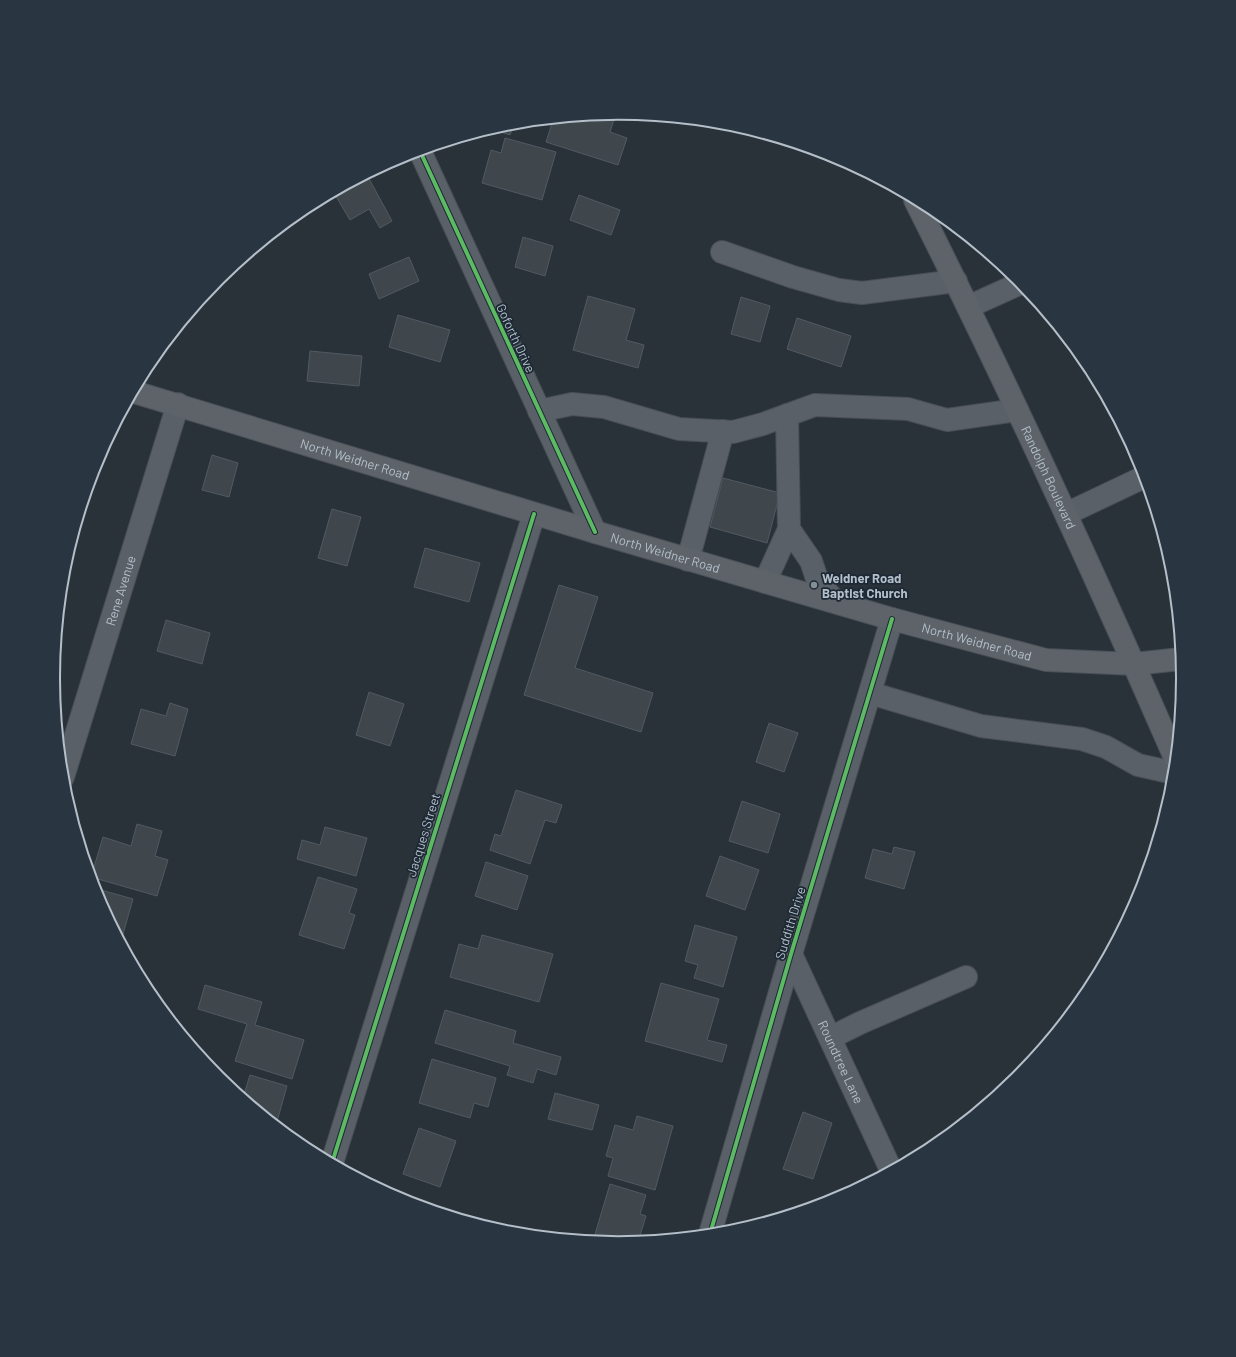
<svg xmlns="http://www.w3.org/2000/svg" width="1236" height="1357" font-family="Barlow,sans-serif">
	<rect width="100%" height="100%" fill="#2a3239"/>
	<!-- building -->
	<g fill="#3f464c" stroke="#525a61">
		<path d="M609,114L615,116L610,132L627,138L618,165L546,142L553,120Z"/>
		<path d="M508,124H514L510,135L492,129Z"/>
		<path d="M505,138L556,152L542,200L482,183L491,150L501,153Z"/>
		<path d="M367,175L392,221L380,228L369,209L350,220L334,193Z"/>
		<path d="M579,195L620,210L611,235L570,220Z"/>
		<path d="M523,237L553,246L545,276L515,267Z"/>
		<path d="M409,257L419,281L379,299L369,274Z"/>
		<path d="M588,296L635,309L626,340L644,345L638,368L573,350Z"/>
		<path d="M741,297L770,306L760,342L731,334Z"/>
		<path d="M398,315L450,330L440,362L389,347Z"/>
		<path d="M797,318L851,336L841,367L787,349Z"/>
		<path d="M310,351L362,356L359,386L307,381Z"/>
		<path d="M212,455L238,463L229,497L202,490Z"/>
		<path d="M723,478L780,493L767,543L710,527Z"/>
		<path d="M332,509L361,517L347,566L318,558Z"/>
		<path d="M425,548L480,563L469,602L414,587Z"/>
		<path d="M559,585L598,597L575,668L653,693L641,732L524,695Z"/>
		<path d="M166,620L210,633L202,664L157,651Z"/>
		<path d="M369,692L404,704L390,746L356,735Z"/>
		<path d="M170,703L188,709L175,756L131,744L141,709L166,716Z"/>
		<path d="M769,723L798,733L784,772L756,762Z"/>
		<path d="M516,790L562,805L556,823L545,820L530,864L490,850L495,834L501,836Z"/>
		<path d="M742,801L780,814L768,853L729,841Z"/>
		<path d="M137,824L162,831L155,856L168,860L157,896L91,877L103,837L131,846Z"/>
		<path d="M325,827L367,838L356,876L297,859L302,840L320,845Z"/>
		<path d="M894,847L915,852L904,889L865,878L873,849L892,854Z"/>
		<path d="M720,856L759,870L745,910L706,896Z"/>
		<path d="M486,862L528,876L517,910L475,896Z"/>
		<path d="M318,877L357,889L349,913L355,915L344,949L299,935Z"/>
		<path d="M94,888L133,899L121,941L96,895Z"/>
		<path d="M695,925L737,937L723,987L694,978L698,965L685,961Z"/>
		<path d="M482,935L553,954L539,1002L450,977L459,944L478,949Z"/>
		<path d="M661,983L719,999L707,1040L727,1045L722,1062L645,1041Z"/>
		<path d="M205,985L262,1002L255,1025L304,1040L292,1079L235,1061L247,1024L198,1009Z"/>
		<path d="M445,1010L516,1031L513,1043L561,1057L556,1075L537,1069L533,1083L507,1075L510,1066L435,1043Z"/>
		<path d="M432,1059L496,1078L488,1107L474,1103L470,1118L419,1103Z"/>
		<path d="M250,1075L287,1086L276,1125L243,1098Z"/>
		<path d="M555,1093L599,1105L592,1130L548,1119Z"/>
		<path d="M803,1112L832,1123L813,1179L783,1169Z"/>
		<path d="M637,1116L673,1126L655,1190L608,1176L613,1158L606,1156L615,1125L633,1130Z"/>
		<path d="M419,1128L456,1141L440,1187L403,1174Z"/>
		<path d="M610,1184L646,1195L640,1214L646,1216L638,1242L618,1243L593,1241Z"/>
	</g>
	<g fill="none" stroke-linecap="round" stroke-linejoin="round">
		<!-- minor casing -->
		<g stroke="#484e54" stroke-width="24">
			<g id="minor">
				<path d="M420,151L595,532"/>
				<path d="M722,252L793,277L839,290L862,293L956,281"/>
				<path d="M968,307L1021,283"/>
				<path d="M539,411L572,404L604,407L679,429L733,432L763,424L815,405L908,409L947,420L1017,410"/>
				<path d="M787,415L789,529L811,561L818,582L836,602"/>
				<path d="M1066,514L1144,477"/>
				<path d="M688,560L723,431"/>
				<path d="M765,582L789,529"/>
				<path d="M870,693L981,726L1082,739L1106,747L1138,765L1174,773"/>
				<path id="s1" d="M63,777L178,404"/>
				<path id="s2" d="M791,954L891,1170"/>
				<path d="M830,1038L860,1023L966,977"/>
				<path d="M332,1163L534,514"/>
				<path d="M710,1234L791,954L892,619"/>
			</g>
		</g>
		<!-- major casing -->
		<g stroke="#484f56" stroke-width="24">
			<g id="major">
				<path id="s3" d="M915,200C1007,383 1093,570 1175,758"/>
				<path id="s4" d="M134,392L595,532L892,619L1046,660L1134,664L1181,659"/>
			</g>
		</g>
		<!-- minor -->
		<use href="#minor" stroke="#5a6067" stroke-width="22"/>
		<!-- major -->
		<use href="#major" stroke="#5d6368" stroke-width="22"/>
		<!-- cycleway casing -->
		<g stroke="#1d2934" stroke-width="6">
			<g id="cycleway">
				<path d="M420,151L595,532"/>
				<path d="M332,1163L534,514"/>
				<path d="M710,1234L791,954L892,619"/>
			</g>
		</g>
		<!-- cycleway -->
		<use href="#cycleway" stroke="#5cba63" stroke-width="4"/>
	</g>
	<!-- markers -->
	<circle fill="#848e97" stroke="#1d2934" stroke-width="1.5" cx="814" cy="585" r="4"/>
	<g text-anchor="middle" stroke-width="3.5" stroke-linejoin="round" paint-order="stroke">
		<!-- street labels -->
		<g font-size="13" fill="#b4bfca" stroke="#1d2934">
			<text transform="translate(516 338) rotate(65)" y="5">Goforth Drive</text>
			<text dy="5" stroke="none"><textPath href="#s4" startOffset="231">North Weidner Road</textPath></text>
			<text dy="5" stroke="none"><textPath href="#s3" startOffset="308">Randolph Boulevard</textPath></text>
			<text dy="5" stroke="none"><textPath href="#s4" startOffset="555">North Weidner Road</textPath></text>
			<text dy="5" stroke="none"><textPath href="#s1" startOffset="195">Rene Avenue</textPath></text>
			<text dy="5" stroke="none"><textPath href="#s4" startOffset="879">North Weidner Road</textPath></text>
			<text transform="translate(423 835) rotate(-73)" y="5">Jacques Street</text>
			<text transform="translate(790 923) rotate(-73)" y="5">Suddith Drive</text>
			<text dy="5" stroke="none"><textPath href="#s2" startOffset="119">Roundtree Lane</textPath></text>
		</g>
		<!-- poi labels -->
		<g font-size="13" font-weight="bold" fill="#b4bfca" stroke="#1d2934" text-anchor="start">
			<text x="822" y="583">Weidner Road<tspan x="822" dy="15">Baptist Church</tspan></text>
		</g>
	</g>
	<!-- crop -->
	<path d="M0 0H1236V1357H0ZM60 678a558 558 0 1 1 1116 0a558 558 0 1 1-1116 0Z" fill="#293540" fill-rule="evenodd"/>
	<path fill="none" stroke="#b4bfca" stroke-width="2" d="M60 678a558 558 0 1 1 1116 0a558 558 0 1 1-1116 0Z"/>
</svg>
